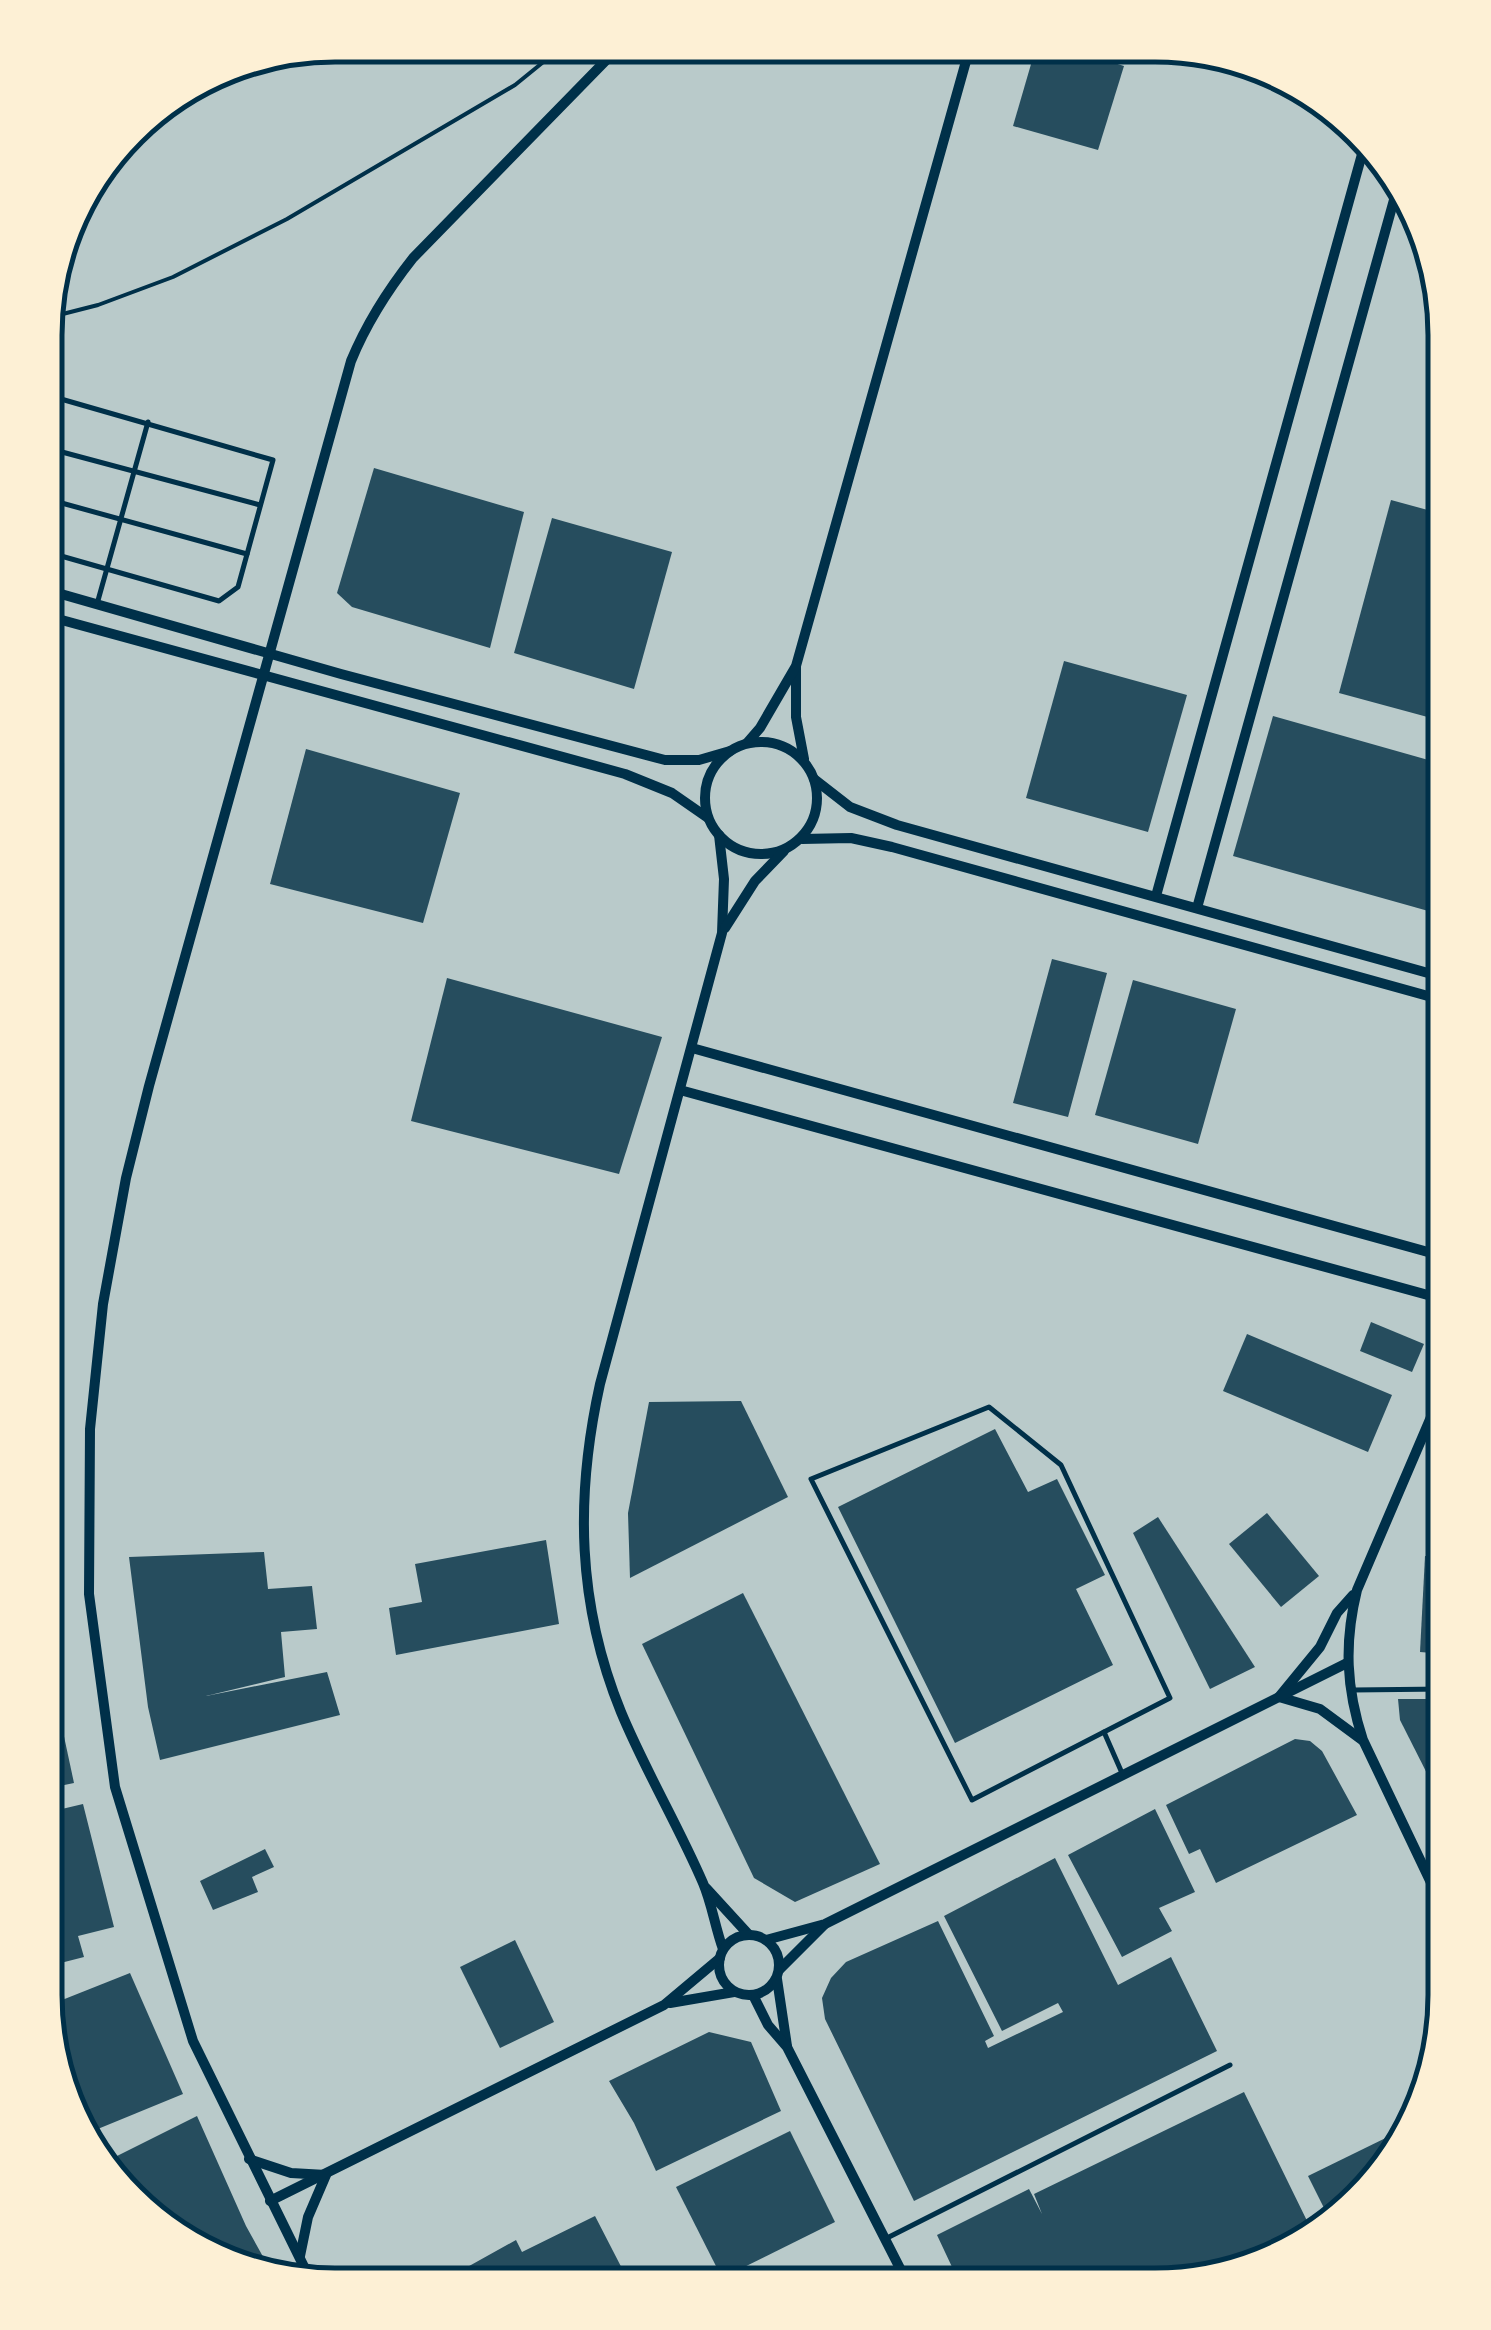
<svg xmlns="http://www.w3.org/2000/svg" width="1491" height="2330" font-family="'Source Serif 4',serif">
	<rect width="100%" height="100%" fill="#fdf0d5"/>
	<!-- green -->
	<path fill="#b9caca" d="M336,45L1194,48L1333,105L1424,224L1446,336L1445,2014L1386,2171L1267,2263L1156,2285L298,2283L159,2225L67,2106L45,1994L47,298L75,207L144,118L225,67Z"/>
	<!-- building -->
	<g fill="#264d5e">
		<path d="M1036,47H1063L1124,66L1098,150L1013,126Z"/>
		<path d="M374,468L524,512L490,648L352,607L337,593Z"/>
		<path d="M1391,500L1446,515V722L1339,693Z"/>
		<path d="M552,518L672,552L634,689L514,653Z"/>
		<path d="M1064,661L1187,695L1148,832L1026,798Z"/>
		<path d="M1273,716L1446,765V888L1439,914L1233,856Z"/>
		<path d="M306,749L460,793L423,923L270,884Z"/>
		<path d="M1052,959L1107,973L1068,1117L1013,1103Z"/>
		<path d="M447,978L662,1037L619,1174L411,1121Z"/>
		<path d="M1133,980L1236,1009L1198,1144L1095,1115Z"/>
		<path d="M1371,1322L1424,1344L1412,1372L1360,1351Z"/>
		<path d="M1247,1334L1392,1395L1368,1452L1223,1391Z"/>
		<path d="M741,1401L788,1497L630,1578L628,1513L649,1402Z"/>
		<path d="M995,1429L1028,1492L1057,1479L1105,1575L1076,1589L1113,1665L955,1743L838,1507Z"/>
		<path d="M1267,1513L1319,1576L1281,1607L1229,1544Z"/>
		<path d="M1158,1517L1255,1667L1210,1689L1133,1533Z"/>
		<path d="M546,1540L559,1624L396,1655L389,1608L422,1602L415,1564Z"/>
		<path d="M264,1552L268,1589L312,1586L317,1629L281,1632L285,1677L206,1696L327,1672L340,1715L160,1760L148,1707L129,1557Z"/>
		<path d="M1425,1556L1446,1557L1445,1654L1420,1652Z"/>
		<path d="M743,1593L880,1864L795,1902L754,1878L642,1644Z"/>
		<path d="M56,1699L74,1783L45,1789V1702Z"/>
		<path d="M1398,1699H1445V1809L1400,1720Z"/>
		<path d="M1295,1739L1310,1741L1322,1751L1357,1815L1216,1883L1200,1849L1189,1854L1166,1805Z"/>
		<path d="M83,1804L114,1927L78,1936L84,1957L45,1967V1813Z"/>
		<path d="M1155,1809L1195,1892L1159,1908L1172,1931L1122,1957L1068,1855Z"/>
		<path d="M265,1849L274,1867L252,1877L258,1892L213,1910L200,1881Z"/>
		<path d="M1055,1858L1118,1985L1171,1957L1217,2051L914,2201L825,2019L822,1998L831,1978L846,1962L938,1921L994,2036L985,2041L988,2048L1063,2012L1058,2003L1002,2031L944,1916Z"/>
		<path d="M515,1940L554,2022L500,2048L460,1967Z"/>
		<path d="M130,1973L183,2094L88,2133L67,2106L47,2006Z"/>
		<path d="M709,2032L751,2042L781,2111L656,2171L634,2123L609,2081Z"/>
		<path d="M1244,2092L1311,2229L1267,2263L1156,2285L960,2284L937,2235L1029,2189L1042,2214L1034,2194Z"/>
		<path d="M197,2116L246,2226L271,2271L159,2225L109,2160Z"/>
		<path d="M1402,2130L1386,2171L1328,2216L1308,2176Z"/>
		<path d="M790,2131L835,2222L722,2278L676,2187Z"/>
		<path d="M595,2216L630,2284L467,2283L462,2270L516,2240L522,2252Z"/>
	</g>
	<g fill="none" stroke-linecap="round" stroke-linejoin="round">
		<!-- path -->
		<path stroke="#003049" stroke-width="4" d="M47,318L98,305L173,277L287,219L515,85L563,46"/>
		<!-- service -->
		<g stroke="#003049" stroke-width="5">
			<path d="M47,448L260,505"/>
			<path d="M47,499L247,554"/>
			<path d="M47,552L219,601L238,587L273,460L47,395"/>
			<path d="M97,604L148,422"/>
			<path d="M989,1407L1061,1465L1170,1698L972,1800L811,1479Z"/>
			<path d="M1353,1690L1445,1689"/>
			<path d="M1104,1732L1122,1773"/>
			<path d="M885,2239L1230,2065"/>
		</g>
		<!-- minor -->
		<g stroke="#003049" stroke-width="10">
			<path d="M47,590L341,674L665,760H699L730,751"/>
			<path d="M47,616L625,774L672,793L708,818"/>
			<path d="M796,667V717L804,759"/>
			<circle cx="761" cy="798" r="56"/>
			<path d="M747,743L760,728L796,666L970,47"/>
			<path d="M814,779L850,807L897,825L1446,978"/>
			<path d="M719,835L724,879L722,933L600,1384C575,1497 577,1604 621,1712C645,1770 678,1825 703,1883C712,1904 715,1927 723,1949"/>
			<path d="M802,839L851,838L892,847L1446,1001"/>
			<path d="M1156,896L1364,147"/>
			<path d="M1197,908L1397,189"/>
			<path d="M725,928L755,881L784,851"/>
			<path d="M692,1048L1446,1257"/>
			<path d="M680,1090L1446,1300"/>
			<path d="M1353,1595L1337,1613L1320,1647L1279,1697L1320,1709L1362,1740"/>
			<path d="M706,1888L749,1935"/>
			<path d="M1445,1912L1363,1740C1346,1688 1344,1643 1357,1590L1446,1382"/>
			<circle cx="749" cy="1965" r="30"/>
			<path d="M766,1940L825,1924L1347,1663"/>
			<path d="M780,1969L824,1925"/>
			<path d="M777,1979L787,2046"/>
			<path d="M753,1995L768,2025L787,2047L908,2284"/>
			<path d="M670,2003L734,1992"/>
			<path d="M249,2159L291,2173L326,2175L308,2217L300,2256"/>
			<path d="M270,2201L664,2005L720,1958"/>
			<path d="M312,2283L193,2041L115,1787L89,1594L90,1429L103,1304L126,1178L149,1086L351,361C367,322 387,291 413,258L620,46"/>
		</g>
	</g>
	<!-- crop -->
	<path d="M0 0H1491V2330H0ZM335 62H1155A273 273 0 0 1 1428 335V1995A273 273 0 0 1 1155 2268H335A273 273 0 0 1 62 1995V335A273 273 0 0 1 335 62Z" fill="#fdf0d5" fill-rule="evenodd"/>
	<path fill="none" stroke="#003049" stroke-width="5" d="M335 62H1155A273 273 0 0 1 1428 335V1995A273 273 0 0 1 1155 2268H335A273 273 0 0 1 62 1995V335A273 273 0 0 1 335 62Z"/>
</svg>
